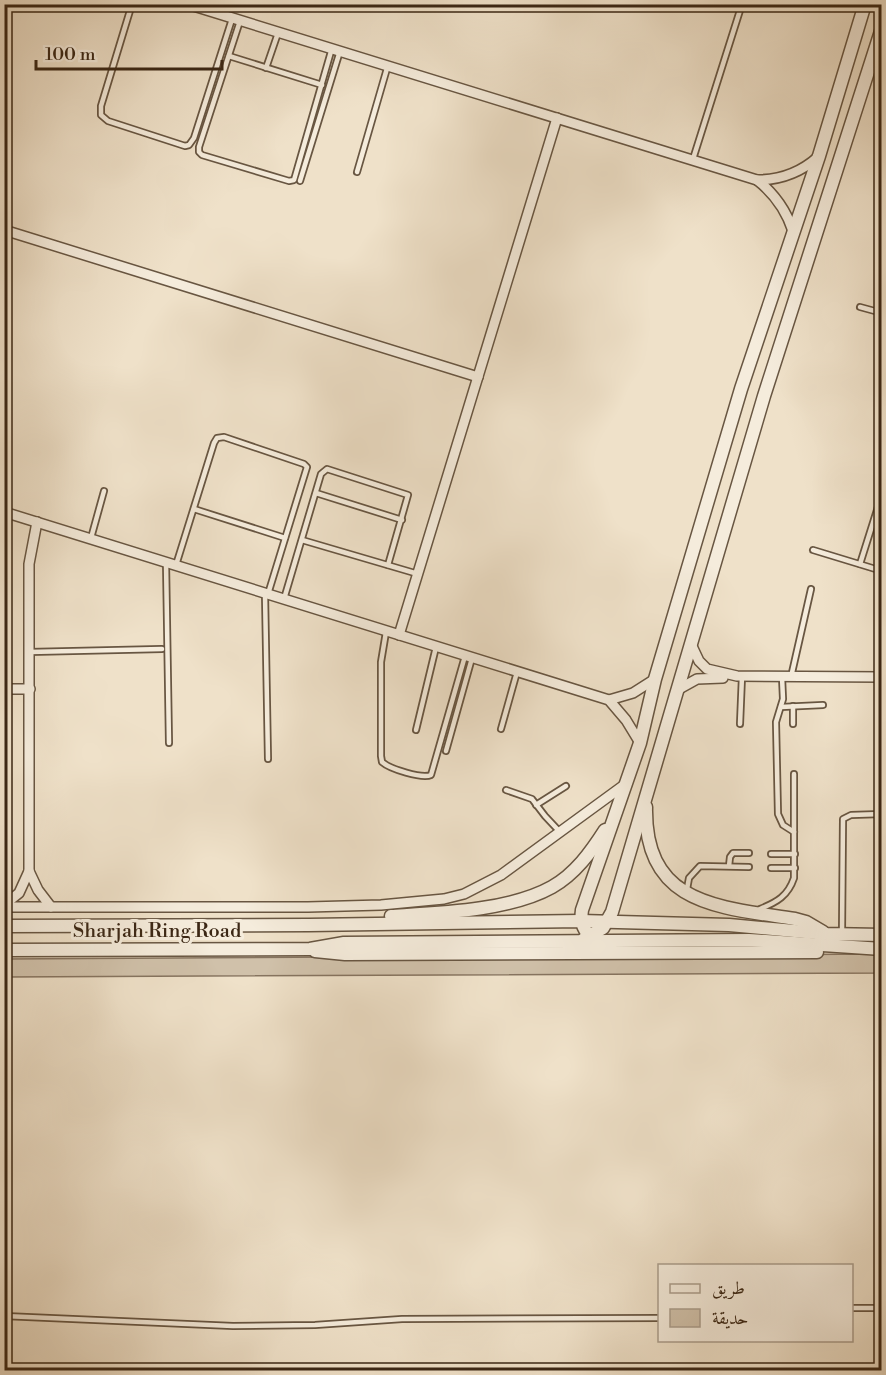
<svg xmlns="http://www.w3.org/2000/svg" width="886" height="1375" font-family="'Libre Bodoni',Amiri,serif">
	<rect width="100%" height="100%" fill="#efe1c9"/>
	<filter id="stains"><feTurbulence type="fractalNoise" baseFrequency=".00333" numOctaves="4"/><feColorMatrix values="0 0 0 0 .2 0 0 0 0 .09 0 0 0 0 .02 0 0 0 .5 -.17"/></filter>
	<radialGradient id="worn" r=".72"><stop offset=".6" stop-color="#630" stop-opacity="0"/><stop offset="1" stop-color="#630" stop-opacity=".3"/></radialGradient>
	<!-- green -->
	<path fill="#d0c1aa" stroke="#867460" stroke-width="1.5" d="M881,954L882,973L5,977L4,959Z"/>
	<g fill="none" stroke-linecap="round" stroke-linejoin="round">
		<!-- service casing -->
		<g stroke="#685642" stroke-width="8">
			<g id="service">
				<path d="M132,4L101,106V115L108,121L185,146L189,145L194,138L232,19"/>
				<path d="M240,21L199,147V152L202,155L289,181L294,180L332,48"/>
				<path d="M229,56L322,85"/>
				<path d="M266,68L278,33"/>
				<path d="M693,159L742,4"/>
				<path d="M357,172L388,65"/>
				<path d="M300,181L340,51"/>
				<path d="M860,307L882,313"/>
				<path d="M316,493L402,520"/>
				<path d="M194,509L285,538"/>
				<path d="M91,538L104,491"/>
				<path d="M302,540L418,574"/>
				<path d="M813,550L882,571"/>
				<path d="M166,562L169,743"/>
				<path d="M860,564L882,494"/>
				<path d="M176,565L214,443L217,438L224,437L304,464L307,467L268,594"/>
				<path d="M265,594L268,759"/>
				<path d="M284,599L321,474L327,469L408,495L388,565"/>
				<path d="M386,632L381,662V756L382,762C390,769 422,779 431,775L465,656"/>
				<path d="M29,652L162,649"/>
				<path d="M782,677L783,699L776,722L778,814L783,825L794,832"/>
				<path d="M791,677L811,589"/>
				<path d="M793,706V724"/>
				<path d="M781,707L823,705"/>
				<path d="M740,724L742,676"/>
				<path d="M501,729L517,672"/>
				<path d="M416,730L436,647"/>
				<path d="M446,751L472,658"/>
				<path d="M506,790L532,799L545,816L560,832"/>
				<path d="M536,805L566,786"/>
				<path d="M771,854H795"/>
				<path d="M729,866L730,857L733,853H749"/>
				<path d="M771,868H795"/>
				<path d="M687,889L689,878L700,866L749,867"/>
				<path d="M760,909C777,902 788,896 794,878V774"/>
				<path d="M842,932L843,819L851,815L882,814"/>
				<path d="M852,1308H882"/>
				<path d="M4,1316L233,1326L315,1325L402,1319L660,1318"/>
			</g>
		</g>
		<!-- minor casing -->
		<g stroke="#685642" stroke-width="12">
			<g id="minor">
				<path d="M187,4L757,180C781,180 800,173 818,157"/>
				<path d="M757,180C775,194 786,210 793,231"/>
				<path d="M4,230L478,377"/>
				<path d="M4,512L609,700L626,720L640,743"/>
				<path d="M399,635L557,118"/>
				<path d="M691,644L699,661L707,669L737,676L882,677"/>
				<path d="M4,689H30"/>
				<path d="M679,689L697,679L723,678"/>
				<path d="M609,700L633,693L655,679"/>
				<path d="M29,871L38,890L51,907"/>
				<path d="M4,905L19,893L29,871V564L37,522"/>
				<path d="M4,907H308L381,905L444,899L464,894L501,875L627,783"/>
			</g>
		</g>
		<!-- tertiary casing -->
		<g stroke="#685642" stroke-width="15">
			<g id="tertiary">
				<path d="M646,807C644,906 720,907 795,919L806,922L823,932"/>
				<path d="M391,916C439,913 509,911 552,887C575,874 591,852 605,830"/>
				<path d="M4,926L309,925L581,921L729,925L827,934L882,935"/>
				<path d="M584,939L603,928L612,912L764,396L882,28"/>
				<path d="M596,940C584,933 580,924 582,910L640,743L655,679L741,389L819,156L865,4"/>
				<path d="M4,950L310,949L344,943L749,940L882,949"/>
				<path d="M315,951L345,954L817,952"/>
			</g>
		</g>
		<!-- service -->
		<use href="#service" stroke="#f5ecdc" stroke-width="4.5"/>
		<!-- minor -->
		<use href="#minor" stroke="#f5ecdc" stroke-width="9"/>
		<!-- tertiary -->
		<use href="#tertiary" stroke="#f5ecdc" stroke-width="12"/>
	</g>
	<g text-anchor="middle" stroke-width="6" stroke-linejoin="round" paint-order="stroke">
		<!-- street labels -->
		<g font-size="20" fill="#3b2715" stroke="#f5ecdc">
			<text x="157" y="937">Sharjah Ring Road</text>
		</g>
	</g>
	<!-- margin -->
	<rect width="886" height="1375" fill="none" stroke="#efe1c9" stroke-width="24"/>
	<rect x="6" y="6" width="874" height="1363" fill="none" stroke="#3b2715" stroke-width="3"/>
	<rect x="12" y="12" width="862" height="1351" fill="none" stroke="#3b2715" stroke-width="1.5"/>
	<!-- legend -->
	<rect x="658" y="1264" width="195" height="78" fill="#f5ecdc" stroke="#ab9d8c" stroke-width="1.5"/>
	<rect x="670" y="1284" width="30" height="9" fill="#f5ecdc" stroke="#ab9d8c" stroke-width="1.5"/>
	<text x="712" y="1294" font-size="18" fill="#3b2715">طريق</text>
	<rect x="670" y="1309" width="30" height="18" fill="#d0c1aa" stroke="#ab9d8c" stroke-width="1.5"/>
	<text x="712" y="1324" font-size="18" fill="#3b2715">حديقة</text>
	<!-- scale -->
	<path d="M36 60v9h186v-9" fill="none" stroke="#3b2715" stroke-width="3"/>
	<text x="45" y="60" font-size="18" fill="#3b2715" stroke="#f5ecdc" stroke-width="4.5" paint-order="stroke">100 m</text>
	<rect width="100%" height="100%" filter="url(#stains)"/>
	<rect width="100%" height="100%" fill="url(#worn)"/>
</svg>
